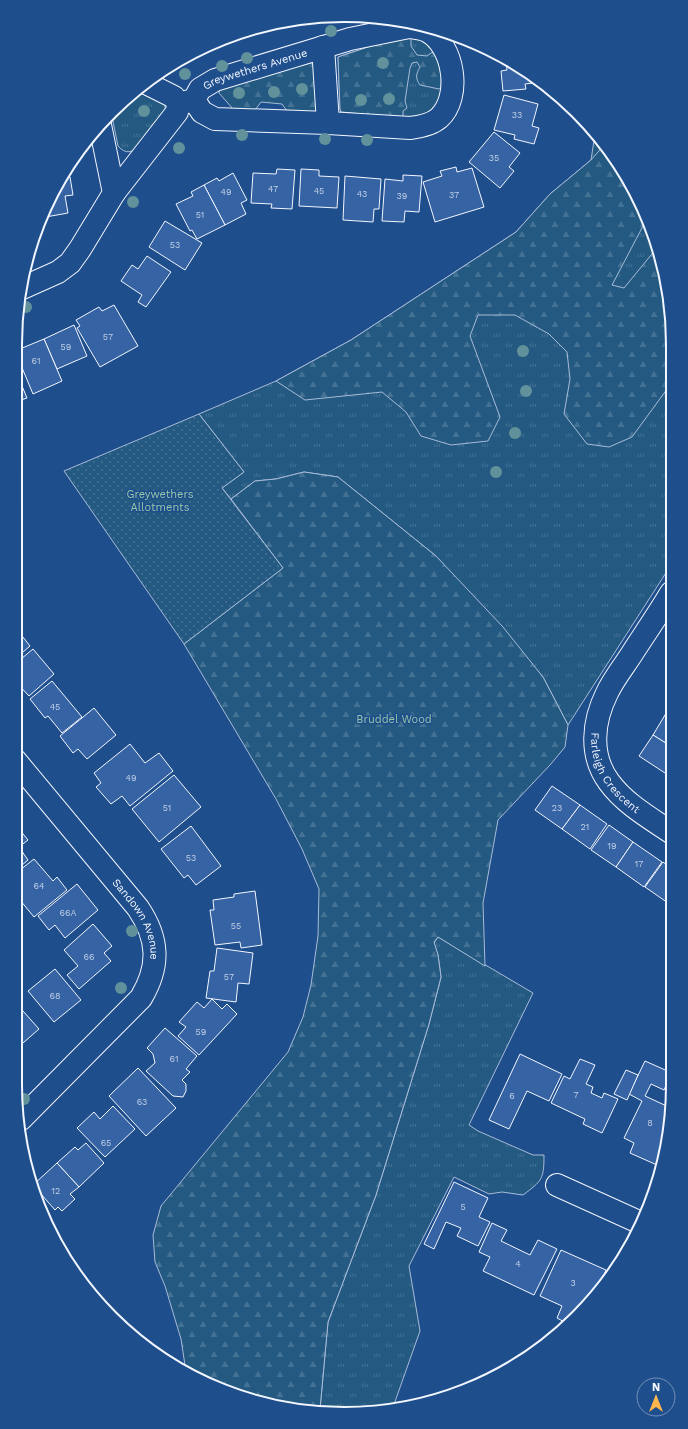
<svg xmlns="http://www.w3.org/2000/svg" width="688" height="1429" font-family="'Work Sans',sans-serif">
	<defs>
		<pattern id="grass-tufts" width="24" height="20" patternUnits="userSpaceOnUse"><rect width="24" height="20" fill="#245a82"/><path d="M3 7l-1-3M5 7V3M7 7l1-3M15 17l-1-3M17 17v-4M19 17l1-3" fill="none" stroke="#447295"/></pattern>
		<pattern id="forest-firs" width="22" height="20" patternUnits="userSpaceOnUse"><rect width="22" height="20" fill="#245a82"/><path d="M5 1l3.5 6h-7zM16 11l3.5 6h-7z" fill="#447295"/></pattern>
		<pattern id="garden-dots" width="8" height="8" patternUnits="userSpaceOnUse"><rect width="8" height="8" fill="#245a82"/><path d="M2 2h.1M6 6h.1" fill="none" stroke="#447295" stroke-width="1.8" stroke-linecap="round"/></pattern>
	</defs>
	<rect width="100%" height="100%" fill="#1f4e8c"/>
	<!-- grass -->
	<g fill="url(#grass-tufts)" stroke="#a8bbd7">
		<path d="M417,36L434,48L443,88L437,103L433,109L427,114L415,118L341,112L340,109L338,57L349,53Z"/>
		<path d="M136,91L164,104C169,113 157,119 153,125C144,135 134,164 118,146L111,112Z"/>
		<path d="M595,134L605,144L648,218L670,301L671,565L568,725L543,677L436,556L338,477L304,472L276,479L255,481L231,499L222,488L244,472L199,414L276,381L351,340L516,232L550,194L591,160Z"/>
		<path d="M438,937L533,993L469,1125L478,1131L533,1155H544C544,1179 542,1181 523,1195L502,1192L489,1194L454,1177L409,1266L420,1331L392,1410L387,1411L320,1409L328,1322L376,1195L429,1024L441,977L438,955L434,943Z"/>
	</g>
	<!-- forest -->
	<g fill="url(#forest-firs)" stroke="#a8bbd7">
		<path d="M410,37L411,39V46L417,55L427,56L431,53L435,52L442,63L441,88L439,89L420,85C415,78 416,74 420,67L417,62L412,63L410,68L405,101L407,108L403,111V118L341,112L340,109L338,57L371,46Z"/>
		<path d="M315,62L321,112L287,111L282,104L261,102L255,110L233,109L219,93L220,88L264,75Z"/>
		<path d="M605,144L645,212L643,226L612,285L624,288L656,249L670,301V385L632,437L609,447L587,444L564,414L570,379L567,352L549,334L515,315H478L470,336L500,417L488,441L451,445L421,436L406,412L382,392L305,400L276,381L351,340L516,232L550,194L591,160Z"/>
		<path d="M304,472L338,477L436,556L503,627L543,677L568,725L565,747L550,765L498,820L483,903L485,966L438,937L434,942L438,955L441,977L429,1024L376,1195L328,1322L320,1409L280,1408L186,1372L181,1339L165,1286L155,1262L153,1235L161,1206L288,1052L303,1017L311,985L318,936L319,889L302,849L276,799L184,644L283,568L231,499L255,481L276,479Z"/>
	</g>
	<!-- garden -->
	<path fill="url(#garden-dots)" stroke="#a8bbd7" d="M199,414L244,472L222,488L283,568L184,644L64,471Z"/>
	<!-- building -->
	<g fill="#3563a3" stroke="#f2f6ff">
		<path d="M506,61L541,81V82L525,84L526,89L503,91L501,71L507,70Z"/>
		<path d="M504,95L538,104L532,126L539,128L534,144L514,139L515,135L494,130Z"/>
		<path d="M494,132L520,153L509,167L514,171L500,188L469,162Z"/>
		<path d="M456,167L457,172L472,168L484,207L435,222L423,182L442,176L440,171Z"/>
		<path d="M277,169L295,170L292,209L271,208L272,204L251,203L253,173L276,174Z"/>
		<path d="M301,169L319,170V176L339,177L337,208L299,206Z"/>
		<path d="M233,173L247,200L241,203L246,214L225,225L204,185L217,178L219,181Z"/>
		<path d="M64,174V178L70,177L73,195L65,196L68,213L40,218Z"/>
		<path d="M403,175L422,176L419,212L405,211L404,222L382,221L385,179L403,181Z"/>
		<path d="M345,176L381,179L379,209H374L373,222L343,220Z"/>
		<path d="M204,185L225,225L197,239L192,230L190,231L176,204L193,196L191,192Z"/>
		<path d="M165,221L202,243L185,270L149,247Z"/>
		<path d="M147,256L171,272L146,307L138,302L142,295L121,281L132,265L138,269Z"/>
		<path d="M114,305L138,346L100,367L77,328L80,326L76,320L99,307L102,311Z"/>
		<path d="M74,325L87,356L57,369L44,339Z"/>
		<path d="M44,339L62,381L33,394L15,351Z"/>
		<path d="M15,369L27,398L15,402Z"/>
		<path d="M15,627L30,646L15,659Z"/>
		<path d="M33,649L54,674L29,696L15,681V664Z"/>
		<path d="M672,678V687L667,684Z"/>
		<path d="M52,681L82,717L62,733L48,716L45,718L30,699Z"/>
		<path d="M671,705H672V747L653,735Z"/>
		<path d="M94,708L116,735L87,759L78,749L73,753L60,736Z"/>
		<path d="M653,735L672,747V761L665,773L639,756Z"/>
		<path d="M130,744L145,763L159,753L173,771L130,806L122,796L111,804L96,787L101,783L94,773Z"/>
		<path d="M174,775L201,807L159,842L132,809Z"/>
		<path d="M552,786L580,805L562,829L535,810Z"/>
		<path d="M580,805L607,824L590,849L562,829Z"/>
		<path d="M15,824L28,840L19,847L28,860L15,871Z"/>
		<path d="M609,825L633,842L616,867L591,850Z"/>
		<path d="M191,826L221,866L196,885L188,875L184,878L161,849Z"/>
		<path d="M633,842L662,862L644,887L616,867Z"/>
		<path d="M34,859L53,881L57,877L67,890L34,917L15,894V874Z"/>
		<path d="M663,862L672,869L671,905L645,887Z"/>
		<path d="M77,884L98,910L65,938L55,925L49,930L38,916Z"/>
		<path d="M255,891L262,945L241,948L240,942L215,945L210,910H214L213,900L234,897V894Z"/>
		<path d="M93,924L112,946L104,953L111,961L79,989L67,975L78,966L64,950Z"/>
		<path d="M217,948L253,953L249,984L238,983L236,1002L206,998L210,971H214Z"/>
		<path d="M55,969L81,1000L54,1022L28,991Z"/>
		<path d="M212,999L222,1009L227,1004L237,1014L199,1055L178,1036L186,1027L179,1022L197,1002L204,1008Z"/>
		<path d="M15,1002L39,1029L15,1050Z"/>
		<path d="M165,1028L197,1056L186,1069L190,1072L182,1080L186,1084V1091L183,1097L173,1096L146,1071L155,1063L153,1054L147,1048Z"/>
		<path d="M520,1054L562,1074L549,1101L527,1091L509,1129L489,1120Z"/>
		<path d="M580,1059L595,1065L586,1084L593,1087L591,1093L602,1098L604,1093L618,1099L602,1133L583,1124L585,1119L551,1103L564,1076L570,1079Z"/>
		<path d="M645,1061L672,1073L664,1090L651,1084L645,1096L671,1108L667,1143L657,1165L630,1153L634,1143L624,1138L642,1101L629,1094Z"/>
		<path d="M138,1068L176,1108L146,1136L109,1096Z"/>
		<path d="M626,1070L638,1075L627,1100L614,1094Z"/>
		<path d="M113,1106L135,1129L105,1157L77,1128L94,1112L100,1119Z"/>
		<path d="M86,1143L104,1163L79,1187L57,1163L75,1147L78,1150Z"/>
		<path d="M57,1163L79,1187L70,1194L75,1199L62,1211L58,1207L55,1210L33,1185Z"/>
		<path d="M454,1182L488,1198L479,1217L490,1222L478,1246L457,1236L461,1228L446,1222L434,1249L424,1244Z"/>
		<path d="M492,1223L507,1230L501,1241L530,1255L538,1240L557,1249L534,1295L483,1271L490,1257L479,1252Z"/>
		<path d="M561,1250L606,1270L595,1295L577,1317L568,1324L557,1318L562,1306L540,1296Z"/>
	</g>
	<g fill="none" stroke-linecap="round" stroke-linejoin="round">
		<!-- street casing -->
		<g stroke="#f2f6ff" stroke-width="24">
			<g id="street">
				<path d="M323,47L328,123"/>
				<path id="s1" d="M178,104L194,100L200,89L215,80L350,39L409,27C415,28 421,28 427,31C454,45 462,97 439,118C431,125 419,127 410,128L328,123L215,119L202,112L194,100"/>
				<path d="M114,193L177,112L178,104L174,97L146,83"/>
				<path d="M20,289L58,272L70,263L80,249L114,193L100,125"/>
				<path id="s2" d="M671,593C659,613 646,632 633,652C625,665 614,678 607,693C593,721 589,755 609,782C625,804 650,818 672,833"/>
				<path id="s3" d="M15,760L138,908C159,939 160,966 141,998L21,1119"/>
				<path d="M557,1185L641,1223"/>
			</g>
		</g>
		<!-- street -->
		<use href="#street" stroke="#1f4e8c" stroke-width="22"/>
	</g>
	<!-- trees -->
	<g fill="#61919a">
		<circle cx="331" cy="31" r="6"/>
		<circle cx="247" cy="58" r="6"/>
		<circle cx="383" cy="63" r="6"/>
		<circle cx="222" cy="66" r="6"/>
		<circle cx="185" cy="74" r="6"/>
		<circle cx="302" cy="89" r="6"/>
		<circle cx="274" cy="92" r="6"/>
		<circle cx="239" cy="93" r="6"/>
		<circle cx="389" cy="99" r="6"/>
		<circle cx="361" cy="100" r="6"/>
		<circle cx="144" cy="111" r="6"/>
		<circle cx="242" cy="135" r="6"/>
		<circle cx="325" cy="139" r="6"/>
		<circle cx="367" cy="140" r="6"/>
		<circle cx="179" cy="148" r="6"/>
		<circle cx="133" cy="202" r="6"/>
		<circle cx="26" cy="307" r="6"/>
		<circle cx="523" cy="351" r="6"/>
		<circle cx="526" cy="391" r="6"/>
		<circle cx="515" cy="433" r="6"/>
		<circle cx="496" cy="472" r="6"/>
		<circle cx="132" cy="931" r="6"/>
		<circle cx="121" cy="988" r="6"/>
		<circle cx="24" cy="1099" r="6"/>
	</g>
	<g text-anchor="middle" stroke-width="3" stroke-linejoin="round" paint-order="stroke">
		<!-- number labels -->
		<g font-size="9" fill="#c3d1e8">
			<text x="517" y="118">33</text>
			<text x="494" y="161">35</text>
			<text x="273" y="192">47</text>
			<text x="319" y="194">45</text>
			<text x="226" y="195">49</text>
			<text x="362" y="197">43</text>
			<text x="454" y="198">37</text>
			<text x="402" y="199">39</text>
			<text x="200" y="218">51</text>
			<text x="175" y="248">53</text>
			<text x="108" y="340">57</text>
			<text x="66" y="350">59</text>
			<text x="36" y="364">61</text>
			<text x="55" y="710">45</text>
			<text x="131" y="781">49</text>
			<text x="167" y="811">51</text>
			<text x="557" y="811">23</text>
			<text x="585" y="830">21</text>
			<text x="612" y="849">19</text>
			<text x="191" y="861">53</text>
			<text x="639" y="867">17</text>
			<text x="39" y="889">64</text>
			<text x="68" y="916">66A</text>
			<text x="236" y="929">55</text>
			<text x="89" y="960">66</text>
			<text x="229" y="980">57</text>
			<text x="55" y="999">68</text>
			<text x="201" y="1035">59</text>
			<text x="174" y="1062">61</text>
			<text x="576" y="1098">7</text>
			<text x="512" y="1099">6</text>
			<text x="142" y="1105">63</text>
			<text x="650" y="1126">8</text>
			<text x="106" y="1146">65</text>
			<text x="56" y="1194">12</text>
			<text x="463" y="1210">5</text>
			<text x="518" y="1267">4</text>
			<text x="573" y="1286">3</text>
		</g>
		<!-- street labels -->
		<g font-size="11" fill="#f2f6ff" stroke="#1f4e8c">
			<text dy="4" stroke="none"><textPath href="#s1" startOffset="88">Greywethers Avenue</textPath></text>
			<text dy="4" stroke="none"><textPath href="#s2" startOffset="207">Farleigh Crescent</textPath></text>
			<text dy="4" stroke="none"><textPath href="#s3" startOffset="202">Sandown Avenue</textPath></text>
		</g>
		<!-- park labels -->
		<g font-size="11" fill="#97c8a6" stroke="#1f4e8c">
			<text x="160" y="498">Greywethers<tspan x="160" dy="13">Allotments</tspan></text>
			<text x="394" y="723">Bruddel Wood</text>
		</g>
	</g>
	<!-- crop -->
	<path d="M0 0H688V1429H0ZM344 22H344A322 322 0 0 1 666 344V1085A322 322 0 0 1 344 1407H344A322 322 0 0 1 22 1085V344A322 322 0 0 1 344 22Z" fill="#1f4e8c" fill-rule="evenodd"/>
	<path fill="none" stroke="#f2f6ff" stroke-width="2" d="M344 22H344A322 322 0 0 1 666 344V1085A322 322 0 0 1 344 1407H344A322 322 0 0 1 22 1085V344A322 322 0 0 1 344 22Z"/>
	<!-- north arrow -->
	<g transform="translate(656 1397)"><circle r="19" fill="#1f4e8c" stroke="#7391ba"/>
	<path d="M0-3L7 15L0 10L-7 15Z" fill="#ffb74d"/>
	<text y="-6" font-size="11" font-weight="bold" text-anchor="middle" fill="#f2f6ff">N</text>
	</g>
</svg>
